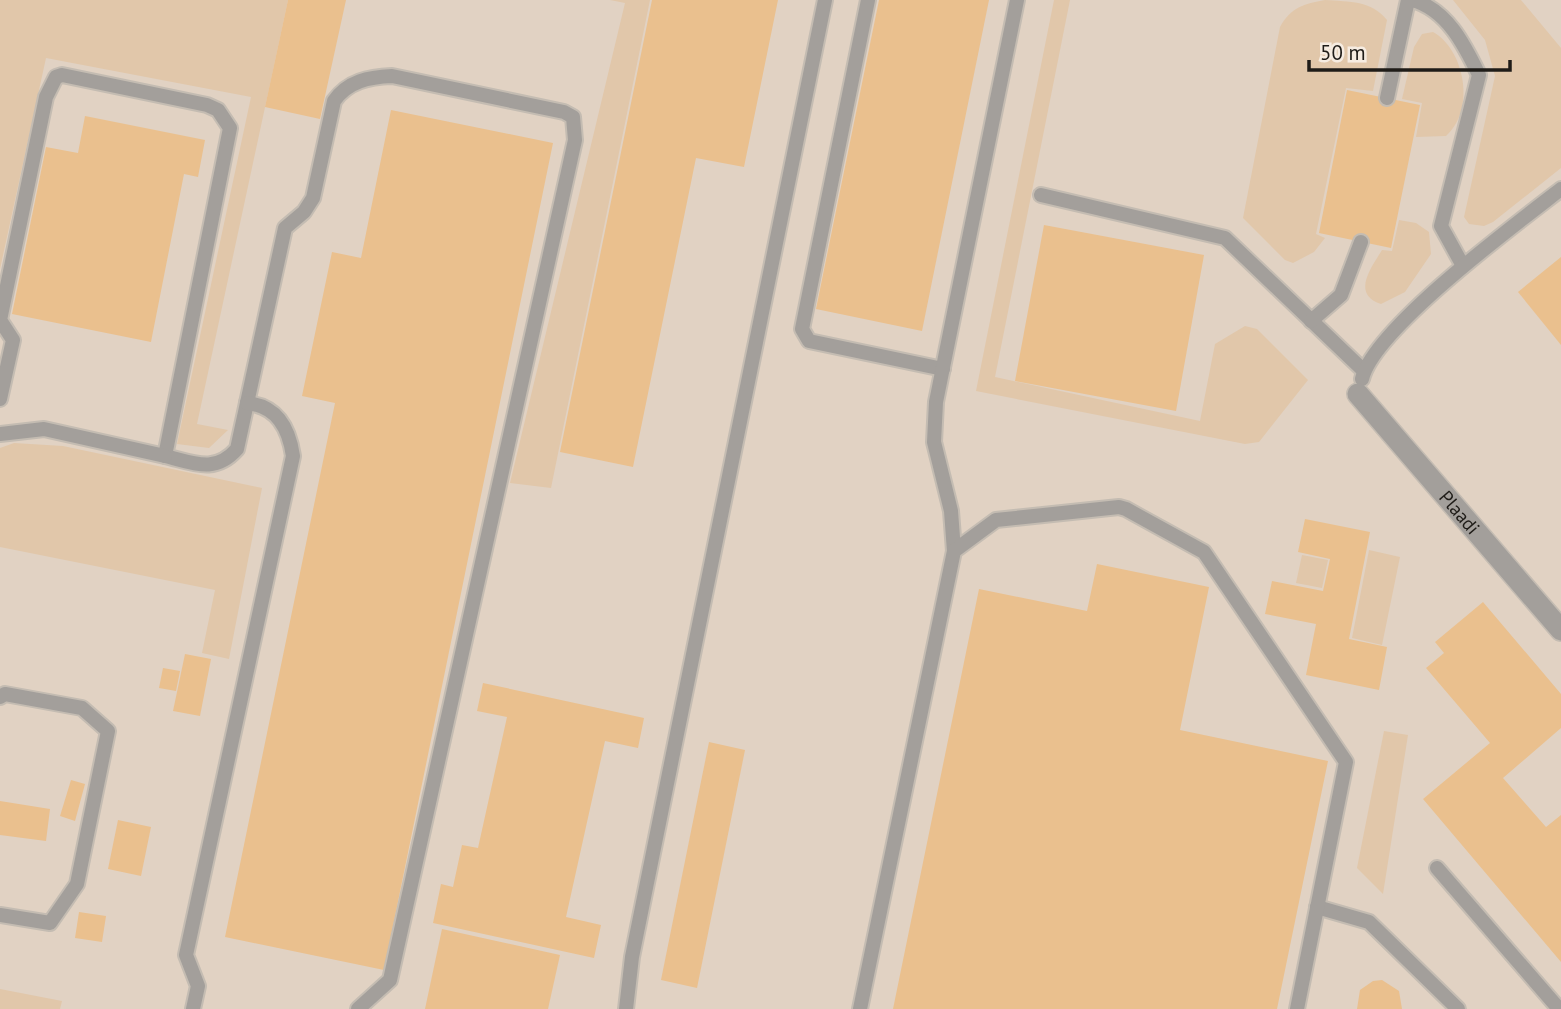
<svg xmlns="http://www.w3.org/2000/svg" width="1561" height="1009" font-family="'PT Sans',sans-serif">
	<rect width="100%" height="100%" fill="#e8dfd4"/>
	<!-- built -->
	<path fill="#e1d2c3" d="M30,0H1561V1009H0V147Z"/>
	<!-- green -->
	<g fill="#e1c7aa">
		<path d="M0,0H288L197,424L228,430L209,448L177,444L251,97L46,58L0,269Z"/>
		<path d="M610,0H650L551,488L510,483L625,3Z"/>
		<path d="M1054,0H1070L995,377L1200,421L1215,344L1245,326L1257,329L1308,380L1259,442L1245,444L976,391Z"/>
		<path d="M1325,0C1350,2 1371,0 1387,20L1373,91L1346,88L1316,234L1325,238L1314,252L1293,263L1285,260L1243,218L1280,27C1291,7 1304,4 1325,0Z"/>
		<path d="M1453,0H1521L1561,48V168L1493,222L1484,226L1469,224L1464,217L1495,76L1485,40Z"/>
		<path d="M1433,32C1465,50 1476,110 1446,136L1416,137L1422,103L1402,99L1414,47L1422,34Z"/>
		<path d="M1399,220L1416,223L1429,232L1431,254L1405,292L1381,304C1351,294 1371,268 1382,250L1392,251Z"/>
		<path d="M14,443L63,446L262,488L229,659L202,653L215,590L0,547V448Z"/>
		<path d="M1369,550L1400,557L1382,645L1352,638Z"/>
		<path d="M1302,555L1328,560L1322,588L1296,583Z"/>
		<path d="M1384,731L1408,735L1383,894L1357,868Z"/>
		<path d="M0,989L62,1001L60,1009H0Z"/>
	</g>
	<!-- building -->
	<g fill="#eac08e">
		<path d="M288,0H346L320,119L265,107Z"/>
		<path d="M652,0H778L744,167L696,158L633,467L560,452Z"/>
		<path d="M879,0H989L922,331L816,309Z"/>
		<path d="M1347,90L1420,105L1391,248L1319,233Z"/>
		<path d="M391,110L553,143L384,970L225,937L335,403L302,396L332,252L361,258Z"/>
		<path d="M85,116L205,140L198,177L184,174L151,342L12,314L46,147L78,153Z"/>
		<path d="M1044,225L1204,255L1176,411L1015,381Z"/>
		<path d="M1561,257V345L1518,292Z"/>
		<path d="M1305,519L1370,532L1349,639L1387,647L1379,690L1306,675L1316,624L1265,614L1272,581L1323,591L1330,559L1298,552Z"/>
		<path d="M1097,564L1209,587L1180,730L1328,761L1277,1009H893L979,589L1087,611Z"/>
		<path d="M1483,602L1561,694V728L1503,778L1546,827L1561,815V962L1423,799L1490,743L1426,668L1444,653L1435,642Z"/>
		<path d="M185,654L211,659L200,716L173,711Z"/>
		<path d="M163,668L180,671L176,691L159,688Z"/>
		<path d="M483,683L644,718L638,748L605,741L566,917L601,925L594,958L433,923L441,884L453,887L462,845L478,848L507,717L477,711Z"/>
		<path d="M709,742L745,750L697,988L661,980Z"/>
		<path d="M71,780L85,784L75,821L60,816Z"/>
		<path d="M0,801L50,809L46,841L0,835Z"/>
		<path d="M118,820L151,827L141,876L108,869Z"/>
		<path d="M79,912L106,916L102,942L75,938Z"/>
		<path d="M442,929L560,955L548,1009H425Z"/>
		<path d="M1382,980L1399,991L1402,1009H1357L1360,990L1373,981Z"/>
	</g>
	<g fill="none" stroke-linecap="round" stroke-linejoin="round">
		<!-- lane casing -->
		<g stroke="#c4bcb2" stroke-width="18">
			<g id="lane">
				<path d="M868,0L802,329L809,341L943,369"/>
				<path d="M1412,0C1447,9 1465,46 1479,75L1441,226L1463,266"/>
				<path d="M1387,98L1408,0"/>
				<path d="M1041,195L1225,238L1364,371"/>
				<path d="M1311,321L1341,295L1361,242"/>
				<path d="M1362,379C1374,329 1516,224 1561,189"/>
				<path d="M0,399L13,340L0,320L46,97L56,77L62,75L207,105L218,110L230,128L165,456C194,463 215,474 237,449L285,228L304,212L313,198L334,101C348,81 369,77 392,76L564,112L573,117L575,140L390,980L358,1009"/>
				<path d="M0,434L44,429L165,456"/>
				<path d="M954,551L951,511L934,442L936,402L1017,0"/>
				<path d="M0,697L5,694L82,708L108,731L77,884L50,923L0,915"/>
				<path d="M1437,868L1559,1009"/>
				<path d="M1317,907L1369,922L1458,1009"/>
				<path d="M193,1009L198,986L186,955L293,456C289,428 277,406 247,403"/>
				<path d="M626,1009L632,957L825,0"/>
				<path d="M860,1009L954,551L996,520L1119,507L1126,509L1204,552L1346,762L1297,1009"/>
			</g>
		</g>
		<!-- street casing -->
		<g stroke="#c4bcb2" stroke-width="24">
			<g id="street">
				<path id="s1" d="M1358,394L1561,630"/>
			</g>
		</g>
		<!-- lane -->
		<use href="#lane" stroke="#a39f9b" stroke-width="14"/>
		<!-- street -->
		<use href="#street" stroke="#a39f9b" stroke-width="21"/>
	</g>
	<g text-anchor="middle" stroke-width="6" stroke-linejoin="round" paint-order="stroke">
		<!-- street labels -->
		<g font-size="19" fill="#1f1c18" stroke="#f6ece1">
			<text dy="7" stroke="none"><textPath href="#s1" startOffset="156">Plaadi</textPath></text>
		</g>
	</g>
	<!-- scale -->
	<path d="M1309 60v10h201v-10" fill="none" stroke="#1f1c18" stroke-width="3.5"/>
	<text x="1320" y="60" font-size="21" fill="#1f1c18" stroke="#f6ece1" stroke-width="5" paint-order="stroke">50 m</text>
</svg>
